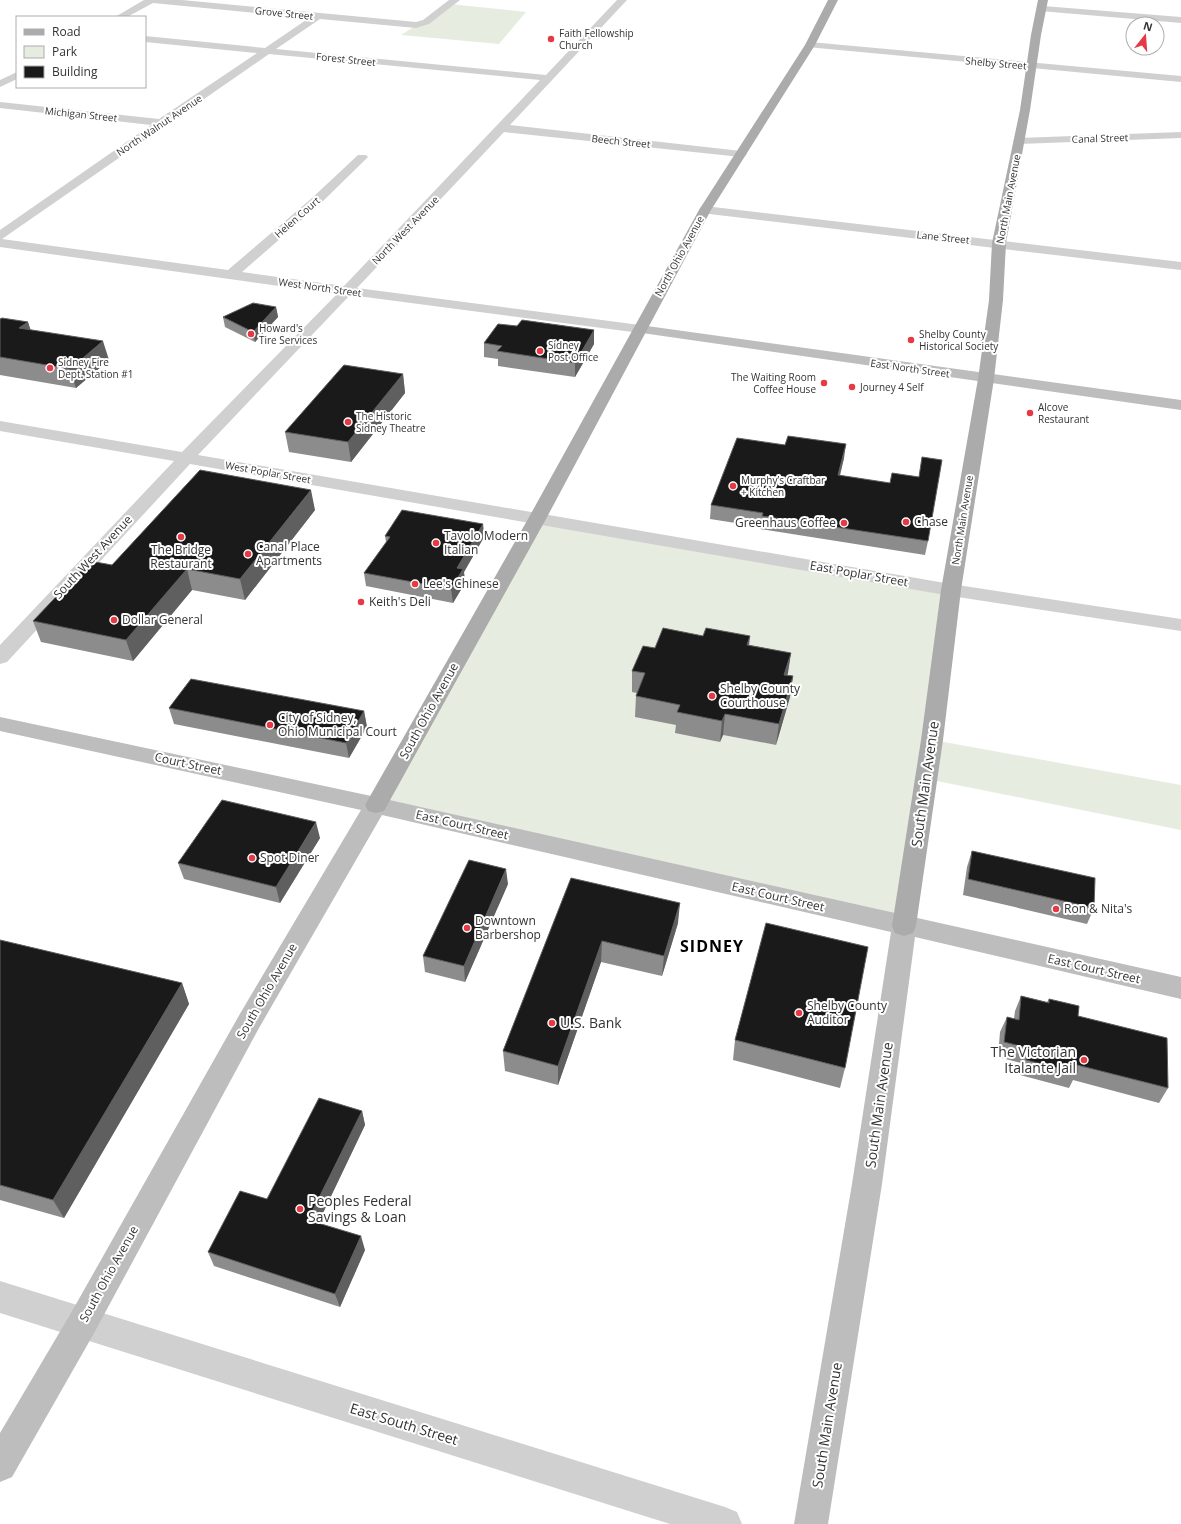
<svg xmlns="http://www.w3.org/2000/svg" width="1181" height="1524" font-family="'Open Sans',sans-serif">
	<rect width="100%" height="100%" fill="#fff"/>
	<!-- green -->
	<g fill="#e6ecdf" fill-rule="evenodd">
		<path d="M450,4L526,12L499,44L401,35Z"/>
		<path d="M537,519L951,590L933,740L1181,785V830L927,779L904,926L376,805ZM787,673L785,683L790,697L776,745L723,735L720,742L678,725L644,694L632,691Z"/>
	</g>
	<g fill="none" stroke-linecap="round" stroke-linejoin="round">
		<!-- minor -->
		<g fill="#d0d0d0" fill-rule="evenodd">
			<path d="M144,0H182L416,22L423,20L449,0H460L429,24L416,28L320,19L276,49L546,75L617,0H627L510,125L741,151L745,152L747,154L745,156L741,157L504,132L357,288L640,325L645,326L647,329L645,332L640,333L350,295L198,455L951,584L1181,619V631L951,596L190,464L7,662L0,664V645L174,461L0,431V421L182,452L337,294L0,247V230L151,125L0,108V102L159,119L257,53L145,42V36L265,48L309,18L153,3L127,17H115ZM269,54L540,80L344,286L242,272L320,204L366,159L368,157L366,155H358L312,198L228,270L2,239Z"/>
			<path d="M1043,6L1181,17V23L1040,11L1038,9Z"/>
			<path d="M810,42L1181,76V82L807,47L805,45L807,43Z"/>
			<path d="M17,72V79L0,87V80Z"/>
			<path d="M1181,132V138L1019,144L1015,143L1013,141L1015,139L1019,138Z"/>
			<path d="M705,206L1181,262V270L701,213L699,210L701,207Z"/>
			<path d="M0,1281L725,1507L737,1512L742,1524H670L0,1313Z"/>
		</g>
		<!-- secondary -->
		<g fill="#bdbdbd" fill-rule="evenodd">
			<path d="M640,325L1181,400V410L635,332L633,329L635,326Z"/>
			<path d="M0,717L376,797L1181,977V999L915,937L882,1184L828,1524H794L852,1184L891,932L382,815L259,1028L93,1335L12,1477L0,1482V1433L71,1313L241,1012L361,810L0,731Z"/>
		</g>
		<!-- primary -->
		<g fill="#ababab" fill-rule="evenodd">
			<path d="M828,0H838L815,45L711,210L546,519L384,811L376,813L368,811L365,805L528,519L699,210L805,45Z"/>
			<path d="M1038,0H1048L1041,35L1030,110L1006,243L1003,300L994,379L961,590L943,740L916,926L913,933L904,936L895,933L892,926L921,740L941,590L978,379L989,300L992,243L1020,110L1031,35Z"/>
		</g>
	</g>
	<!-- wall -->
	<g fill="#8c8c8c">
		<path d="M276,307L278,317L255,342L225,327L223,317Z"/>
		<path d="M0,319L28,322L30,330L109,360L76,388L0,375Z"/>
		<path d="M517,326L594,330V344L575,377L498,366V359L484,357V343Z"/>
		<path d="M403,374L405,393L351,462L289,452L285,432Z"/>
		<path d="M844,458L840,476L928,541L925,555L760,529L761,527L710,519L711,505Z"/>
		<path d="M315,510L245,600L192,590L133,661L41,642L33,621L112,565Z"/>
		<path d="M483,524L484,537L464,572L465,583L453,603L366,586L364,573L386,542L385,536Z"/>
		<path d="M749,645L791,653L787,675L793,676L790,697L776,745L723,735L720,742L675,733L676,725L635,717L636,696L637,693L632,692V671L655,648Z"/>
		<path d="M169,708L364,711L367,727L349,758L174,724Z"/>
		<path d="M320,838L280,903L184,879L178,863Z"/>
		<path d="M972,851L1094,908L1087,924L963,895L967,867Z"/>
		<path d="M571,878L678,923L662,976L601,962L558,1085L505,1071L503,1051Z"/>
		<path d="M508,884L465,982L425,972L423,956Z"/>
		<path d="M0,940L182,983L189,1004L64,1218L0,1200Z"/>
		<path d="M1021,996L1047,1002L1049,999L1078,1016L1168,1088L1159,1103L1073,1080L1069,1088L1020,1075L1021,1063L998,1057L1000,1032L1007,1017L1014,1019L1015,1011Z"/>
		<path d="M735,1040L845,1068L840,1088L733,1060Z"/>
		<path d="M362,1111L365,1125L318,1223L365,1250L340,1307L214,1266L208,1252L267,1199Z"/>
	</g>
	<!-- shaded-wall -->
	<g fill="#5f5f5f">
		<path d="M276,307L278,317L255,342L253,332Z"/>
		<path d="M28,322L34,340L19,328Z"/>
		<path d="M594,330V344L575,377V363Z"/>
		<path d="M103,341L109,360L76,388L70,369Z"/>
		<path d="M403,374L405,393L351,462L348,442Z"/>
		<path d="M846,444L844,458L836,489L838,475Z"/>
		<path d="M311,490L315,510L245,600L240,579Z"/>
		<path d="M483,524L484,537L464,572L465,583L453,603L451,589L457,568Z"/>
		<path d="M187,569L192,590L133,661L126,640Z"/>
		<path d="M750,636L748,656L747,645Z"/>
		<path d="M791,653L788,673L781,696L784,675Z"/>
		<path d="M793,676L790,697L776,745L779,724Z"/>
		<path d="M364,711L367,727L349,758L346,743Z"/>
		<path d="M725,714L723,735L720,742L722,721Z"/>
		<path d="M316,822L320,838L280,903L276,887Z"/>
		<path d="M506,869L508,884L465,982L464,966Z"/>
		<path d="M680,903L678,923L662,976L664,956Z"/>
		<path d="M602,941L601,962L558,1085V1066Z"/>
		<path d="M182,983L189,1004L64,1218L53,1200Z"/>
		<path d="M362,1111L365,1125L313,1234L308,1220Z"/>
		<path d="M361,1236L365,1250L340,1307L335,1294Z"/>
	</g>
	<!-- building -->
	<g fill="#1a1a1a" stroke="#5f5f5f">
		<path d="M253,303L276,307L253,332L223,317Z"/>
		<path d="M2,318L28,322L19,328L103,341L70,369L0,357V319Z"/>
		<path d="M522,320L594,330L575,363L497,351L502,346L484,343L498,324L517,326Z"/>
		<path d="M344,365L403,374L348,442L285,432Z"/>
		<path d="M788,436L846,444L838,475L890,483L892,473L919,477L922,457L942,460L928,541L762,516L763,513L711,505L737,438L785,445Z"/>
		<path d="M200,470L311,490L240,579L187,569L126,640L33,621L90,561L112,565Z"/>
		<path d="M402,510L483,524L457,568L463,569L451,589L364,573L390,537L385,536Z"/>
		<path d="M663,628L703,636L706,628L750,636L747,645L791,653L784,675L793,676L779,724L725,714L722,721L677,712L680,705L636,696L645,673L632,671L643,646L655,648Z"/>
		<path d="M191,679L364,711L346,743L169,708Z"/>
		<path d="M222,800L316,822L276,887L178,863Z"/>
		<path d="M972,851L1095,878L1094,908L968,879Z"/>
		<path d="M469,860L506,869L464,966L423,956Z"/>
		<path d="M571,878L680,903L664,956L602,941L558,1066L503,1051Z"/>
		<path d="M766,923L868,947L845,1068L735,1040Z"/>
		<path d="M0,940L182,983L53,1200L0,1185Z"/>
		<path d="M1021,996L1049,1003V999L1079,1006L1078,1016L1167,1038L1168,1088L1077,1065V1073L1026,1060L1028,1048L1004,1042L1007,1017L1019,1020Z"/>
		<path d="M319,1098L362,1111L308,1220L361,1236L335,1294L208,1252L240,1191L267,1199Z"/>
	</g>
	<!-- markers -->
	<g fill="#e63946" stroke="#fff" stroke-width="1.5">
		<circle cx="551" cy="39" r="4"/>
		<circle cx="251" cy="334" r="4"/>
		<circle cx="911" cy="340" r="4"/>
		<circle cx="540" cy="351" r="4"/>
		<circle cx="50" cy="368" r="4"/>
		<circle cx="824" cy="383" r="4"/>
		<circle cx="852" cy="387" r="4"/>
		<circle cx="1030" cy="413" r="4"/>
		<circle cx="348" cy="422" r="4"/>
		<circle cx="733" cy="486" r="4"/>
		<circle cx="906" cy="522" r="4"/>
		<circle cx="844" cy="523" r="4"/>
		<circle cx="181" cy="537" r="4"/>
		<circle cx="436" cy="543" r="4"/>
		<circle cx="248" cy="554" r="4"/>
		<circle cx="415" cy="584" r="4"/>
		<circle cx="361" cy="602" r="4"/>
		<circle cx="114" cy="620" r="4"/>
		<circle cx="712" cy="696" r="4"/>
		<circle cx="270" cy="725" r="4"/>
		<circle cx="252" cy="858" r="4"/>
		<circle cx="1056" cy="909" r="4"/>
		<circle cx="467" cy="928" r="4"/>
		<circle cx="799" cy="1013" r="4"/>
		<circle cx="552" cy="1023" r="4"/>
		<circle cx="1084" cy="1060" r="4"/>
		<circle cx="300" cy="1209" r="4"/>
	</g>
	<g text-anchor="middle" stroke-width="4" stroke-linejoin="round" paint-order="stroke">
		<!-- far-street labels -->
		<g font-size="10" fill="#333" stroke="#fff">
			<text transform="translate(284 13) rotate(6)" y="4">Grove Street</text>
			<text transform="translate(346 59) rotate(6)" y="4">Forest Street</text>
			<text transform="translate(996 63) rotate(5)" y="4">Shelby Street</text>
			<text transform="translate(81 114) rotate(6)" y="4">Michigan Street</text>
			<text transform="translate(159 125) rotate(-34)" y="4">North Walnut Avenue</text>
			<text transform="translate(1100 138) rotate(-2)" y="4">Canal Street</text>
			<text transform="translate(621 141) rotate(6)" y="4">Beech Street</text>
			<text transform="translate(1008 199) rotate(-79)" y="4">North Main Avenue</text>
			<text transform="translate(297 217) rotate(-41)" y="4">Helen Court</text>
			<text transform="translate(405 230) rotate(-46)" y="4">North West Avenue</text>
			<text transform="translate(943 237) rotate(6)" y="4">Lane Street</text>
			<text transform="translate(679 256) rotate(-61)" y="4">North Ohio Avenue</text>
			<text transform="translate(320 287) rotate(8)" y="4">West North Street</text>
			<text transform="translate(910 368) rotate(8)" y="4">East North Street</text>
			<text transform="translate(268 472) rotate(10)" y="4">West Poplar Street</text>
			<text transform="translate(962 520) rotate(-81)" y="4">North Main Avenue</text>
		</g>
		<!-- far-poi labels -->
		<g font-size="10" fill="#333" stroke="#fff" text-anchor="start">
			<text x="559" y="37">Faith Fellowship<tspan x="559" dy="12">Church</tspan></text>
			<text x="259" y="332">Howard's<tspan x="259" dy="12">Tire Services</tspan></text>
			<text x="919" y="338">Shelby County<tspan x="919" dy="12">Historical Society</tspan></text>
			<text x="548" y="349">Sidney<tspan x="548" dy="12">Post Office</tspan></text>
			<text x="58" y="366">Sidney Fire<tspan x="58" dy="12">Dept. Station #1</tspan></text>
			<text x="816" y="381" text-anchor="end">The Waiting Room<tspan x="816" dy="12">Coffee House</tspan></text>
			<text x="860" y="391">Journey 4 Self</text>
			<text x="1038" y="411">Alcove<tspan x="1038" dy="12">Restaurant</tspan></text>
			<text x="356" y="420">The Historic<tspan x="356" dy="12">Sidney Theatre</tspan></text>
			<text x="741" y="484">Murphy’s Craftbar<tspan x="741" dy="12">+ Kitchen</tspan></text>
		</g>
		<!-- poi labels -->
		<g font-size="12" fill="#333" stroke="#fff" text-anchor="start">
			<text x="914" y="526">Chase</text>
			<text x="836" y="527" text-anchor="end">Greenhaus Coffee</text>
			<text x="444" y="540">Tavolo Modern<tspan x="444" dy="14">Italian</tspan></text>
			<text x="256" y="551">Canal Place<tspan x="256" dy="14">Apartments</tspan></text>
			<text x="181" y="554" text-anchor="middle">The Bridge<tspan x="181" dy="14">Restaurant</tspan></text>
			<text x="423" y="588">Lee's Chinese</text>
			<text x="369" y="606">Keith's Deli</text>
			<text x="122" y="624">Dollar General</text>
			<text x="720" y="693">Shelby County<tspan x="720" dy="14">Courthouse</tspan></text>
			<text x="278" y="722">City of Sidney,<tspan x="278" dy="14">Ohio Municipal Court</tspan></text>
			<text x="260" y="862">Spot Diner</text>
			<text x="1064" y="913">Ron &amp; Nita's</text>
			<text x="475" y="925">Downtown<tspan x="475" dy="14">Barbershop</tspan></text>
			<text x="807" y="1010">Shelby County<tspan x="807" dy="14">Auditor</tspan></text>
		</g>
		<!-- street labels -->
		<g font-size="12" fill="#333" stroke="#fff">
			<text transform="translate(93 557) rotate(-47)" y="4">South West Avenue</text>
			<text transform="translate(859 574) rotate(10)" y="4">East Poplar Street</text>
			<text transform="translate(429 711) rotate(-61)" y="4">South Ohio Avenue</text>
			<text transform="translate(188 764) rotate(12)" y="4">Court Street</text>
			<text transform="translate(462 825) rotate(13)" y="4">East Court Street</text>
			<text transform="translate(778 897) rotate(13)" y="4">East Court Street</text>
			<text transform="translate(1094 969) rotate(13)" y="4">East Court Street</text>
			<text transform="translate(267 991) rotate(-60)" y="4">South Ohio Avenue</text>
			<text transform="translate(109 1274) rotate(-61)" y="4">South Ohio Avenue</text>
		</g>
		<!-- near-street labels -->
		<g font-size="14" fill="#333" stroke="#fff">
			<text transform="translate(925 784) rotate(-82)" y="5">South Main Avenue</text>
			<text transform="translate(879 1105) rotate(-82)" y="5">South Main Avenue</text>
			<text transform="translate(404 1424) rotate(17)" y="5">East South Street</text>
			<text transform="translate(827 1425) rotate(-81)" y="5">South Main Avenue</text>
		</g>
		<!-- near-poi labels -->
		<g font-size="14" fill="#333" stroke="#fff" text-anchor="start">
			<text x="560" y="1028">U.S. Bank</text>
			<text x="1076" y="1057" text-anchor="end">The Victorian<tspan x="1076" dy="16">Italante Jail</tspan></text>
			<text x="308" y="1206">Peoples Federal<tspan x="308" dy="16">Savings &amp; Loan</tspan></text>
		</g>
		<!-- district labels -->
		<g font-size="16" font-weight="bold" letter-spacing="1" fill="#000" stroke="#fff">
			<text x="712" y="952">SIDNEY</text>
		</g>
	</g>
	<!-- legend -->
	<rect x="16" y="16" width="130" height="72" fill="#ffffff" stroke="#adadad"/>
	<rect x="24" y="29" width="20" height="6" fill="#ababab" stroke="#adadad"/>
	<text x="52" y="36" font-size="12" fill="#333333">Road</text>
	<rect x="24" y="46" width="20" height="12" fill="#e6ecdf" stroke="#adadad"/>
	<text x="52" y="56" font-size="12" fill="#333333">Park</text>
	<rect x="24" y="66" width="20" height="12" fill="#1a1a1a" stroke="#adadad"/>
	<text x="52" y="76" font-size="12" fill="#333333">Building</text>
	<!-- north arrow -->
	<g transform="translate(1145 36) rotate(17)"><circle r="19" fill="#ffffff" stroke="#adadad"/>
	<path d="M0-3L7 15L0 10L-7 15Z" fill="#e63946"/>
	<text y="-6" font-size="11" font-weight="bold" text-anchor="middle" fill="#333333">N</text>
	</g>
</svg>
